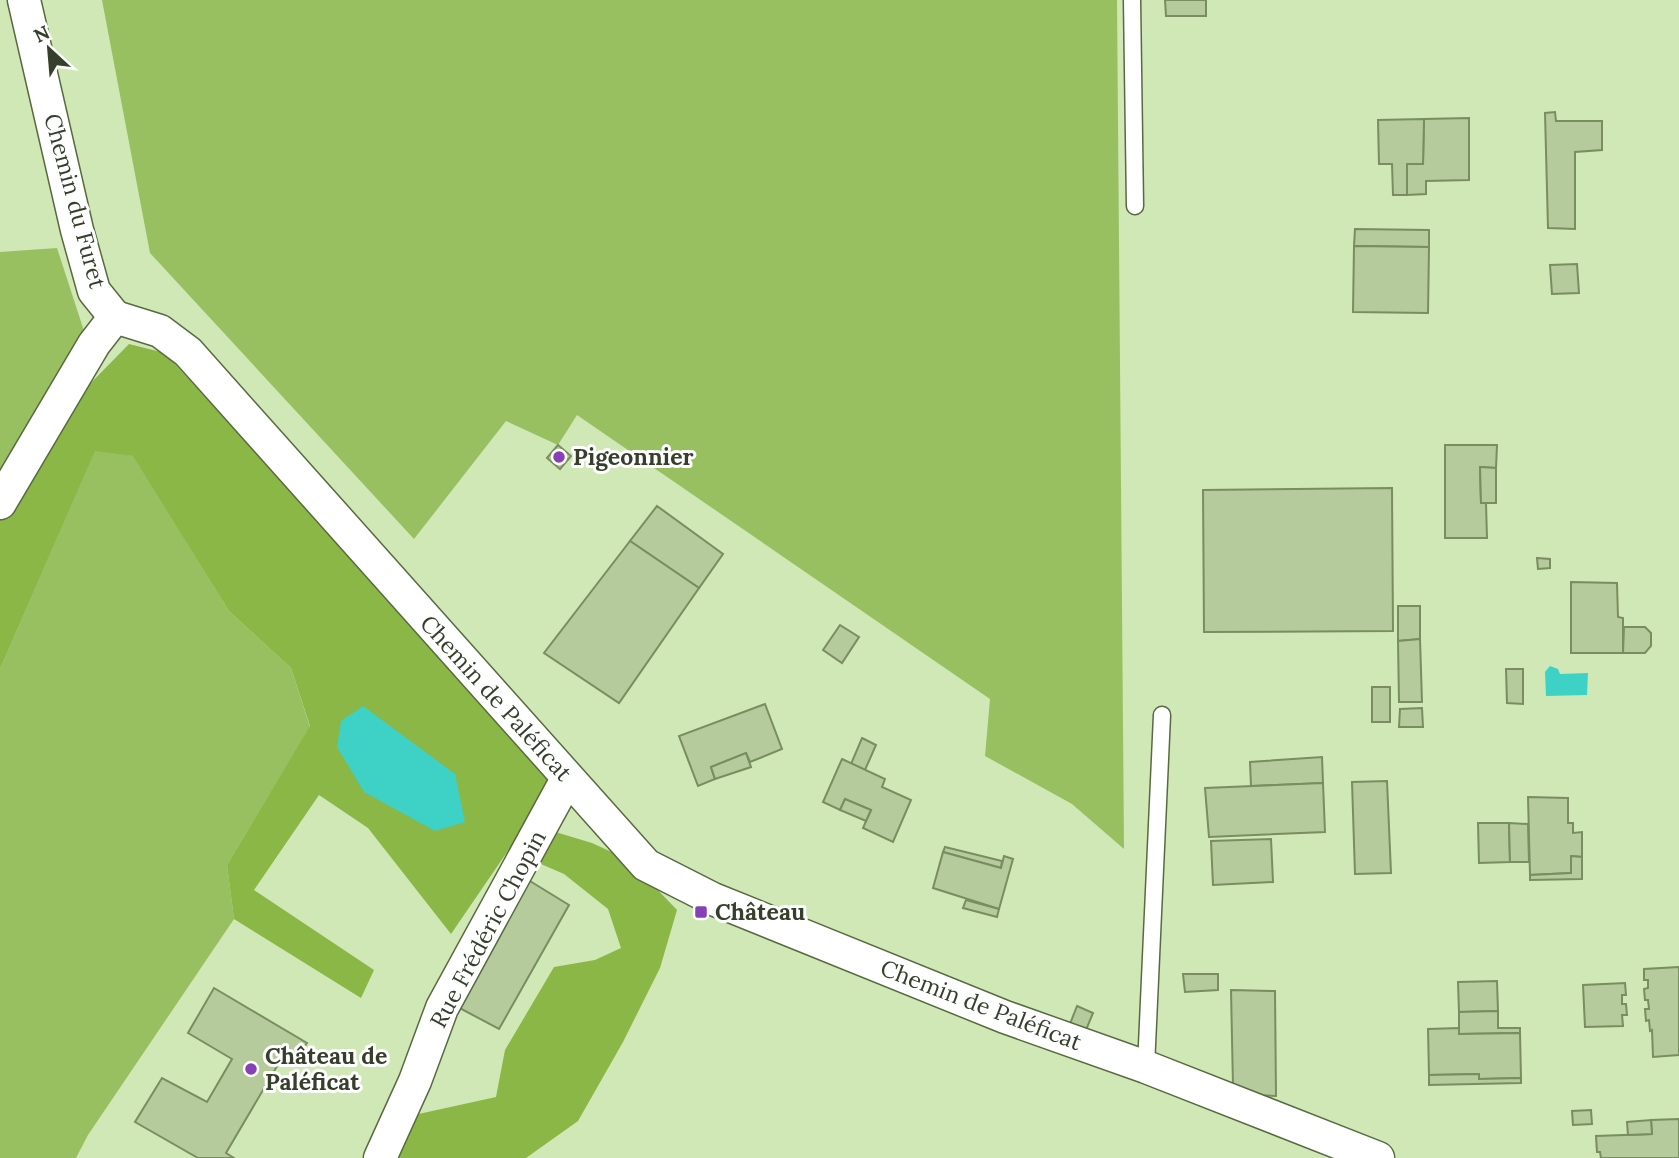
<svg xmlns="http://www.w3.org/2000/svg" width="1679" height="1158" font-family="Lora,serif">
	<rect width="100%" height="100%" fill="#d0e7b6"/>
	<!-- green -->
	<g fill="#98c061">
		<path d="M102,0H1117L1124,849L1072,804L985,756L990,699L577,415L558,445L506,421L414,539L150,253Z"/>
		<path d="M57,248L84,331L0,476V252Z"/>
		<path d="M95,450L134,456L229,611L291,668L310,727L227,865L234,919L88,1135L76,1158H0V669Z"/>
	</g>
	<!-- forest -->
	<g fill="#8ab745">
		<path d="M129,344L165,353L555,782L451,934L368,828L319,795L254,890L374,970L361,998L234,919L227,865L310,726L291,668L229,611L133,456L95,451L0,669V520L83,391Z"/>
		<path d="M552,831L592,843L629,860L677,910L660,968L623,1042L578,1121L526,1158H395L414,1115L496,1097L505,1050L554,967L595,960L621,948L608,909L564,874L534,861Z"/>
	</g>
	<!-- water -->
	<g fill="#3ed1c6">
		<path d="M1550,666L1558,669L1560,674L1588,673L1587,695L1546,696L1545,672Z"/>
		<path d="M363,706L455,774L465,822L435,831L364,792L337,747L341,721Z"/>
	</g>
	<!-- building -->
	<g fill="#b6cb9c" stroke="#798d60" stroke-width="2">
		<path d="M1165,0H1206V16H1166Z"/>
		<path d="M1555,112L1556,121H1602V150L1575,152V229L1548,228L1545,113Z"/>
		<path d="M1469,118V180L1426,181V194L1407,195V164H1423L1424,119Z"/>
		<path d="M1424,119L1423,164H1407V195H1393L1392,164H1379L1378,120Z"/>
		<path d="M1355,229L1429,230V247L1354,246Z"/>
		<path d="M1354,246L1429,247L1428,313L1353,312Z"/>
		<path d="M1577,264L1579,293L1552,294L1550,265Z"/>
		<path d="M558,445L571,456L560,469L547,458Z"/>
		<path d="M1445,445H1497L1496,468L1480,467L1481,503H1486L1487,538H1445Z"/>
		<path d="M1480,467L1496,468V503H1481Z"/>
		<path d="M1392,488L1393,631L1204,632L1203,490Z"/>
		<path d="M657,506L723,554L699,588L630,541Z"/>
		<path d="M630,541L699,588L619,703L544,653Z"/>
		<path d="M1537,558L1550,559V568L1538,569Z"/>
		<path d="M1571,582L1617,583L1618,617L1623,618V653H1571Z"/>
		<path d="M1398,606H1420V639L1398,641Z"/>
		<path d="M840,625L859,637L842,663L823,650Z"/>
		<path d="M1624,627H1645L1651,633V646L1645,653H1623Z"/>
		<path d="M1420,639L1422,702H1399L1398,641Z"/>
		<path d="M1506,669H1523V704L1507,703Z"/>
		<rect x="1372" y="687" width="18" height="35"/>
		<path d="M765,704L782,749L750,762L746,753L711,767L715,779L698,786L679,736Z"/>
		<path d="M1422,708L1423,727H1399L1400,709Z"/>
		<path d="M862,738L876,745L865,770L851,764Z"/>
		<path d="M746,753L751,767L715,779L711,767Z"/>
		<path d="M1322,757L1323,783L1251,786L1250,762Z"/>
		<path d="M842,759L885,779L882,787L911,800L893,842L863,828L871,810L845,799L840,810L823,802Z"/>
		<path d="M1387,781L1391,873L1355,874L1352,782Z"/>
		<path d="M1323,783L1325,832L1209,837L1205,788Z"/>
		<path d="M1528,797L1568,798V823H1573V833L1582,832V857L1571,856V873L1530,875Z"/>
		<path d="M845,799L871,810L866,821L840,810Z"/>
		<path d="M1478,823H1509L1510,862L1479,863Z"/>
		<path d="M1509,823L1528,824L1529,862H1510Z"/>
		<path d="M1271,839L1273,882L1213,885L1211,841Z"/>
		<path d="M945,847L1002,861L1001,868L943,852Z"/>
		<path d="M943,852L1001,868L1004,856L1013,859L999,909L933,888Z"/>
		<path d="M1571,856L1582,857V879L1530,880V875L1571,873Z"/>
		<path d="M525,878L569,905L499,1029L454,1005Z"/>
		<path d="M966,900L999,909L997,917L963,908Z"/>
		<path d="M1679,967V1055L1653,1057L1652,1030L1650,1031L1649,1020L1646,1021L1645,1009H1649L1648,1000H1645L1644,989L1648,988V980H1644V969Z"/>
		<path d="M1183,974H1218V990L1185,992Z"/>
		<path d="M1497,981L1498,1011L1459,1012L1458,982Z"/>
		<path d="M1625,983L1626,995H1622V1004H1626L1627,1015H1622L1623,1026L1585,1027L1583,985Z"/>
		<path d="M214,988L307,1043L297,1057L286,1051L226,1153L234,1158H198L135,1122L162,1078L207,1102L232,1059L188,1033Z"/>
		<path d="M1231,990L1275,991L1276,1096L1256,1095L1233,1086Z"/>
		<path d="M1077,1006L1093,1013L1086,1030L1070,1024Z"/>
		<path d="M1498,1011V1028H1520V1033L1459,1034V1012Z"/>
		<path d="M1459,1028V1034L1520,1033L1521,1078L1479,1079V1074L1429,1075L1428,1029Z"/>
		<path d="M1479,1074V1079L1521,1078V1083L1429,1085V1075Z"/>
		<path d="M1591,1110L1592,1124L1573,1125L1572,1111Z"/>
		<path d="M1679,1119V1158H1601L1600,1152H1597L1596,1136L1652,1134L1651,1120Z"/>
		<path d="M1651,1120L1652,1134L1628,1135L1627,1122Z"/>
	</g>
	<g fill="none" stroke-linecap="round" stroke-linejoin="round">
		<!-- lane casing -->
		<g stroke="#586b40" stroke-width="19">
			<g id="lane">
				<path d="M1132,0L1135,206"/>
				<path d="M1146,1067L1162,715"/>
			</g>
		</g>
		<!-- street casing -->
		<g stroke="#586b40" stroke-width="35">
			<g id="street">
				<path d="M24,0L77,230L94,291L115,317"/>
				<path d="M115,317L160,331L188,352L646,865L713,899L1005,1017L1146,1067L1378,1158"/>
				<path d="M0,503L94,344L115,317"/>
				<path d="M380,1158L415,1081L442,1008L567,779"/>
			</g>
		</g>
		<!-- lane -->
		<use href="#lane" stroke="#fff" stroke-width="16"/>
		<!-- street -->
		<use href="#street" stroke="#fff" stroke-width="32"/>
	</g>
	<!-- markers -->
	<g fill="#8541b5" stroke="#fefefe" stroke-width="2.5">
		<circle cx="559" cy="457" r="7"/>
		<rect x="694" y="905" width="14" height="14" rx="3.5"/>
		<circle cx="251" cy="1069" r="7"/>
	</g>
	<g text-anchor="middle" stroke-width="6" stroke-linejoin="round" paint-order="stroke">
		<!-- street labels -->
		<g font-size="23" fill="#363f2c" stroke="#fefefe">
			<text transform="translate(75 201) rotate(75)" y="8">Chemin du Furet</text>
			<text transform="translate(496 698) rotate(48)" y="8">Chemin de Paléficat</text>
			<text transform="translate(488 929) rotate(-62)" y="8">Rue Frédéric Chopin</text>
			<text transform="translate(981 1005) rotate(21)" y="8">Chemin de Paléficat</text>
		</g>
		<!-- poi labels -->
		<g font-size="23" font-weight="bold" fill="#363f2c" stroke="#fefefe" text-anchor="start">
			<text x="573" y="465">Pigeonnier</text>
			<text x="715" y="920">Château</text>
			<text x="265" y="1064">Château de<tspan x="265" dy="26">Paléficat</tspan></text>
		</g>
	</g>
	<!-- north arrow -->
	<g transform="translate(49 49) rotate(334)" stroke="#fefefe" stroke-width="5" paint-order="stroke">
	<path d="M0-5L12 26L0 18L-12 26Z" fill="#363f2c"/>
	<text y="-10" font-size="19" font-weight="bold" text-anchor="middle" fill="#363f2c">N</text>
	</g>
</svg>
